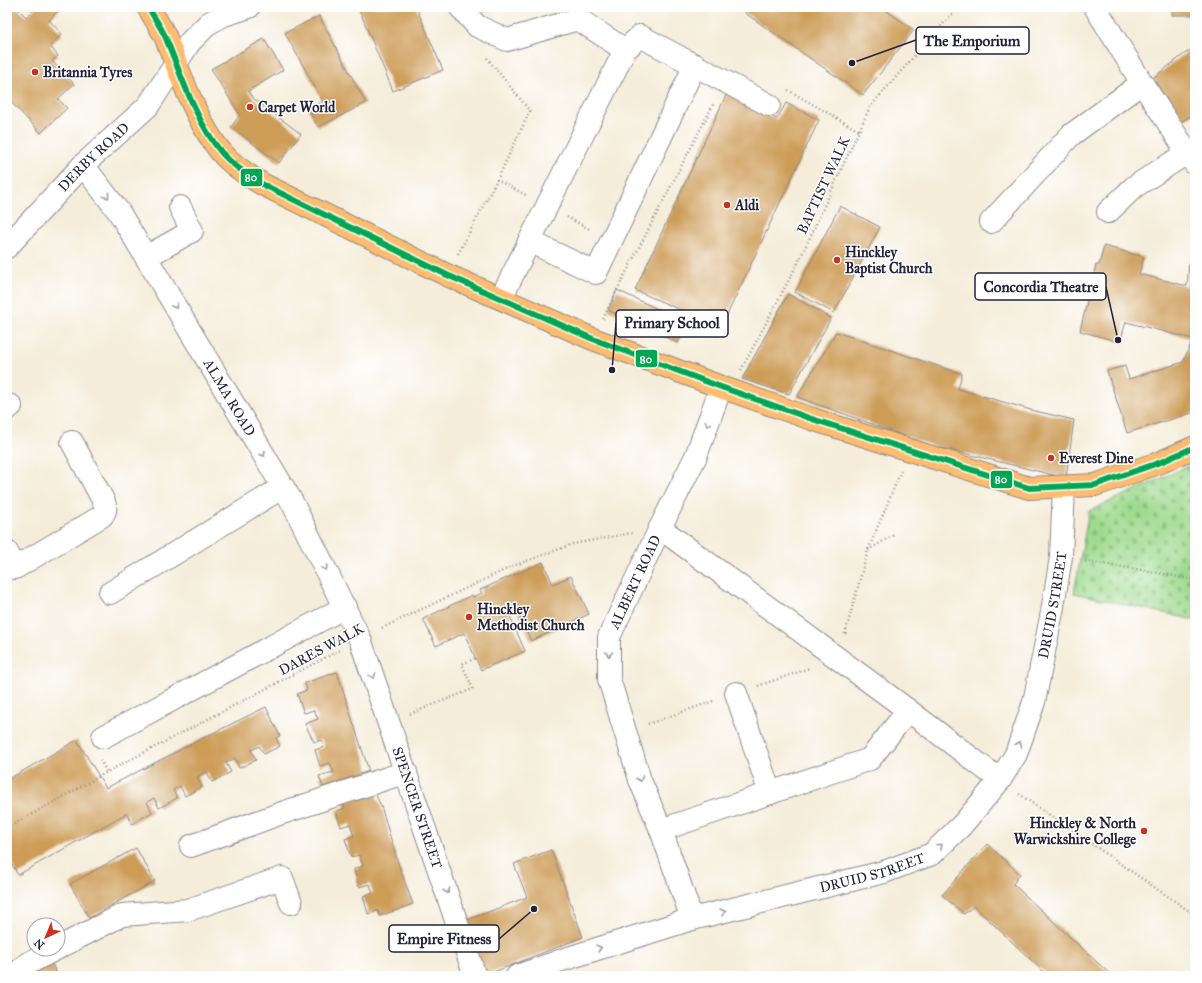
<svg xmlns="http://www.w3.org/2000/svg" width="1202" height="983" font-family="'IM FELL Great Primer',serif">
	<defs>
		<pattern id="cemetery-stones" width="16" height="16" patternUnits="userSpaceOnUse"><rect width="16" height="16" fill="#9fdb8f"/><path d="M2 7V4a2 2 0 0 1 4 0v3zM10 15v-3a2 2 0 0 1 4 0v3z" fill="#89bc7c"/></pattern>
	</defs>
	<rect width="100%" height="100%" fill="#fff"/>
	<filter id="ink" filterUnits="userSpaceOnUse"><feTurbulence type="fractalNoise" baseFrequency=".025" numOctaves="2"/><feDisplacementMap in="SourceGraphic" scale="8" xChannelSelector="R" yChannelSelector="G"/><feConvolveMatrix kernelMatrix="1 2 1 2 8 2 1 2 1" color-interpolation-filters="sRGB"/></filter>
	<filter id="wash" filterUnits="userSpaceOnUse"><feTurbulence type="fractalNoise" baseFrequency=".012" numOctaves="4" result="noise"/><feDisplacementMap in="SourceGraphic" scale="16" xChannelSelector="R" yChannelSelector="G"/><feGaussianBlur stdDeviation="0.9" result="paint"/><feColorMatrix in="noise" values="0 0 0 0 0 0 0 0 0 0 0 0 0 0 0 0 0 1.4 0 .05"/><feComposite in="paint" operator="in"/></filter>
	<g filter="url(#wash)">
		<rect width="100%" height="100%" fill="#f5edda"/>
		<!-- cemetery -->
		<path fill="url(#cemetery-stones)" stroke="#607e65" d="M1195,463V620L1074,593L1089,511Z"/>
		<g id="blocks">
			<!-- building -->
			<g fill="#cd9d58">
				<path d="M7,7H16L26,17L35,8V7H62L49,20L62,34L50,46L58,56L52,61L74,84L58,99L67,108L41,133L7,98Z"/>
				<path d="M358,7H416L443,70L393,91Z"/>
				<path d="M749,7H881L914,30L863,95L745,13Z"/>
				<path d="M1172,7H1195V18L1192,15H1172Z"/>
				<path d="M319,16L366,103L318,127L308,109L323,102L285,33Z"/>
				<path d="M264,39L283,70L248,91L254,99L301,134L279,163L231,127L240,115L211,69Z"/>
				<path d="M1195,46V113L1181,122L1153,78Z"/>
				<path d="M727,93L777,119L786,103L819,120L717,336L696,328L701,319L635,290Z"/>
				<path d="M840,206L880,227L834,313L795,292Z"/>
				<path d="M1104,246L1144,257L1139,274L1187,286L1189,263H1195V352L1191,359L1195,358V412L1127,433L1107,371L1125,366L1129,379L1183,362L1193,339L1126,322L1120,342L1080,331L1096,265H1099Z"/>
				<path d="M617,290L687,323L678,343L608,310Z"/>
				<path d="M788,294L831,318L789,394L742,379Z"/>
				<path d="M836,332L962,374L958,389L1031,410L1074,420L1066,478L930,445L797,397Z"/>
				<path d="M543,562L553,584L571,576L589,614L531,641L516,609L508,612L525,651L481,670L464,633L436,646L423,619L472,595L473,597L482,593L480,590Z"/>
				<path d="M337,672L369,771L323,787L319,776L334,772L330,763L320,766L315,750L324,747L323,743L321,740L314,742L305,724L318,719L314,710L304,713L297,694L307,690L305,683Z"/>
				<path d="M266,707L280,736L276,738L280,746L264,754L259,746L256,748L251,750L256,760L239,768L235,758L226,763L231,772L212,782L207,772L197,777L202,787L185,796L180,786L173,790L177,798L159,808L154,798L147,802L152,812L132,824L127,813L18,875L7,855V780L77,740L106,788L203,738Z"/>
				<path d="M375,793L381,806L399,866L413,904L380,916L378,911L368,914L363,896L373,893L371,888L370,884L359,887L354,869L363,866L359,855L351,857L345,839L354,836L350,824L341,827L336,811L345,808L343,802Z"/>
				<path d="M987,844L1020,874L1013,884L1112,976H1048L974,906L964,914L942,895Z"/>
				<path d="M136,848L155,881L89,918L70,884Z"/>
				<path d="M551,850L583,937L486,975L465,921L527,897L514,864Z"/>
				<path d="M52,964L58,976H29Z"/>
			</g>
		</g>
	</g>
	<g filter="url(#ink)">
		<use href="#blocks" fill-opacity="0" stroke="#8c888a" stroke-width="1"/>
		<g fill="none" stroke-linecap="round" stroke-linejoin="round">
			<!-- minor casing -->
			<g stroke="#8c888a" stroke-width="24">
				<g id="minor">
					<path d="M460,7L477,26L507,40L578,19L625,50"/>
					<path d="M1095,7L1142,83L1195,164"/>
					<path id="s1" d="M83,165L119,212L292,502L360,639L475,976"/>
					<path d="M1108,212L1134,187L1187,153"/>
					<path d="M991,222L1071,135L1142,83"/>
					<path d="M529,241L596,273L695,65"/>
					<path id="s2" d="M7,247L83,165L148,106L190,42L209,23L224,15L249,7"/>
					<path d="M146,257L192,231L180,207"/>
					<path d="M501,298L625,50L640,36L769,105"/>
					<path d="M7,409L11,406"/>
					<path d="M660,528L908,710L1000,780"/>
					<path d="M7,552L15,568L102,516C106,511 106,508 104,502L72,442"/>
					<path d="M110,593L283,487"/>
					<path d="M736,693L770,793"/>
					<path d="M103,737L345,607"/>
					<path d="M661,830L870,759L902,718"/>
					<path d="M191,846L282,813L406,772"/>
					<path id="s3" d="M692,919L661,830L640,780L609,679V637L660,528L696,456L721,387"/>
					<path d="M58,948L122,915L188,910L282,878L291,903"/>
					<path d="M14,976L27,964L56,949"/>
					<path id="s4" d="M517,976L562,960L692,919L884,872L932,854L962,825L1000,780L1016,754L1034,702L1052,612L1061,557L1064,487"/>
				</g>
			</g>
			<!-- major casing -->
			<g stroke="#8c888a" stroke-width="24">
				<path id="major" d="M148,7C154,17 160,26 165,36C181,74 195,120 221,152C232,165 247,175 262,184L447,275L593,339L721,387L812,419L1029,488L1095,485L1161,462L1195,447"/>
			</g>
			<!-- path -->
			<g stroke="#8c888a" stroke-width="2.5" stroke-dasharray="1 3" stroke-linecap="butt">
				<path d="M487,58L530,111L497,180L526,195"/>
				<path d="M788,90L859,131"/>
				<path d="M567,217L591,230"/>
				<path d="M458,254L497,180"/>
				<path d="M603,319L617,290L714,103"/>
				<path d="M741,370L798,263L870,107L930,38L959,7"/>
				<path d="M868,550L894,535"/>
				<path d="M1085,561L1142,570L1195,580"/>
				<path d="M382,628L513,566L573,544L632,533"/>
				<path d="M845,634L868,550L901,471"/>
				<path d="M758,686L810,668"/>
				<path d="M410,714L473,689L462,664L476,658"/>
				<path d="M648,724L713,701"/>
				<path d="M100,760L107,772"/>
				<path d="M1019,794L1195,915"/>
				<path d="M7,828L107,772L340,650"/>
			</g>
			<!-- minor -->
			<use href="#minor" stroke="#fff" stroke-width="22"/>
			<!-- major -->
			<use href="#major" stroke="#fdbc6f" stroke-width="22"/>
			<!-- bus-1 casing -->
			<g stroke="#fff" stroke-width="9">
				<path id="bus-1" d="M148,7C154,17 160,26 165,36C181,74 195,120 221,152C232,165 247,175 262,184L447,275L593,339L721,387L812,419L1029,488L1095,485L1161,462L1195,447"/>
			</g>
			<!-- bus-1 -->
			<use href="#bus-1" stroke="#00a651" stroke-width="6"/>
		</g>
		<!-- one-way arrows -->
		<defs><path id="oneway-chevron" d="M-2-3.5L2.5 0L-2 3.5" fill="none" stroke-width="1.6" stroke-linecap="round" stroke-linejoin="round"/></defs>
		<g stroke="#9c9ca7">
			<use href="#oneway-chevron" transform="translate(107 196) rotate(52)"/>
			<use href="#oneway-chevron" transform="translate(175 306) rotate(59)"/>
			<use href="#oneway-chevron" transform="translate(708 424) rotate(111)"/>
			<use href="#oneway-chevron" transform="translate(263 454) rotate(59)"/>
			<use href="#oneway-chevron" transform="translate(325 568) rotate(63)"/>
			<use href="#oneway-chevron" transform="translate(609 654) rotate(90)"/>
			<use href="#oneway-chevron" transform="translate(373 676) rotate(71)"/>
			<use href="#oneway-chevron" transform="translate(1019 744) rotate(-71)"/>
			<use href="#oneway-chevron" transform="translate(640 779) rotate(70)"/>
			<use href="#oneway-chevron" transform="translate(940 846) rotate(-43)"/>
			<use href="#oneway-chevron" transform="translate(447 891) rotate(71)"/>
			<use href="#oneway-chevron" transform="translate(723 912) rotate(-13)"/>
			<use href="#oneway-chevron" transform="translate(599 948) rotate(-17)"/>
		</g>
	</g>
	<!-- markers -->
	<g fill="#c8321e" stroke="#fff" stroke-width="1.5">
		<circle cx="35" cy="72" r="4"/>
		<circle cx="250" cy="107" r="4"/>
		<circle cx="727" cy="205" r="4"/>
		<circle cx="837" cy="260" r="4"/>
		<circle cx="1051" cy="458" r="4"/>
		<circle cx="469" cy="617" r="4"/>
		<circle cx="1144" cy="831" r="4"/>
	</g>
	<g text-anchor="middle" stroke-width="3" stroke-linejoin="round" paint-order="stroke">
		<!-- poi labels -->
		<g font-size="14" font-weight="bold" fill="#22223b" stroke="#fff" text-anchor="start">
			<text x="43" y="77">Britannia Tyres</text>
			<text x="258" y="112">Carpet World</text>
			<text x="735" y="210">Aldi</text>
			<text x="845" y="257">Hinckley<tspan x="845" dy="16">Baptist Church</tspan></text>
			<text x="1059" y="463">Everest Dine</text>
			<text x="477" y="614">Hinckley<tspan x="477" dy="16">Methodist Church</tspan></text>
			<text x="1136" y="828" text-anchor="end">Hinckley &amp; North<tspan x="1136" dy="16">Warwickshire College</tspan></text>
		</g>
		<!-- street labels -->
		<g font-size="14" fill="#22223b" stroke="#fff">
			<text dy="5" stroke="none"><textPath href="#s2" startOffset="125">DERBY ROAD</textPath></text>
			<text transform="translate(823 185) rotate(-65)" y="5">BAPTIST WALK</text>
			<text dy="5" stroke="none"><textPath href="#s1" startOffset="275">ALMA ROAD</textPath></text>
			<text dy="5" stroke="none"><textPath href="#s3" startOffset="357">ALBERT ROAD</textPath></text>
			<text dy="5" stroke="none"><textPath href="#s4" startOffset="718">DRUID STREET</textPath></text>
			<text transform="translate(321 649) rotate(-28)" y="5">DARES WALK</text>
			<text dy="5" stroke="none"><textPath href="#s1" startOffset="728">SPENCER STREET</textPath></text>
			<text dy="5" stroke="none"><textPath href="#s4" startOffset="370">DRUID STREET</textPath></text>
		</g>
	</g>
	<!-- callouts -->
	<path fill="none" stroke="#22223b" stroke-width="1.5" d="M852 63L916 40M1118 340L1106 287M612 370L616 323M534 909L499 939"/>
	<g fill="#22223b" stroke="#fff" stroke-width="1.5">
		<circle cx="852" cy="63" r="4"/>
		<circle cx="1118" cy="340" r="4"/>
		<circle cx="612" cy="370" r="4"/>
		<circle cx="534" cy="909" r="4"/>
	</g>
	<g fill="#fff" stroke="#22223b" stroke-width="1.5">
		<rect x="916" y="27" width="113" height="27" rx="4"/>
		<rect x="975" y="273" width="131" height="27" rx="4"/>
		<rect x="616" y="310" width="112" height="27" rx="4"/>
		<rect x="389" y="925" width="110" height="27" rx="4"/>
	</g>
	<g font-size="15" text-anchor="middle" font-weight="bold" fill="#22223b">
		<text x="972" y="46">The Emporium</text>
		<text x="1041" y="292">Concordia Theatre</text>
		<text x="672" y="328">Primary School</text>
		<text x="444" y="944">Empire Fitness</text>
	</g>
	<g stroke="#fff" stroke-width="1.5">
		<rect x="240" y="168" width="23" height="19" rx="4" fill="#00a651"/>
		<rect x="635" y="349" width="23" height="19" rx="4" fill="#00a651"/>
		<rect x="990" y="470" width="23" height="19" rx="4" fill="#00a651"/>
	</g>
	<g font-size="11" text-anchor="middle" font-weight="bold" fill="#fff">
		<text x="251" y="181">80</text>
		<text x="646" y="363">80</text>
		<text x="1001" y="483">80</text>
	</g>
	<!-- margin -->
	<rect width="1202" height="983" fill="none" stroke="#fff" stroke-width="24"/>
	<!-- north arrow -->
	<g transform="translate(46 937) rotate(224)"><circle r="19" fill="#ffffff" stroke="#a7a7b1"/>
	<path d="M0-3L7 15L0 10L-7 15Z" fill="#c8321e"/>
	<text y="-6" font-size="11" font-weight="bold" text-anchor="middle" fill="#22223b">N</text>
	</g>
</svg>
